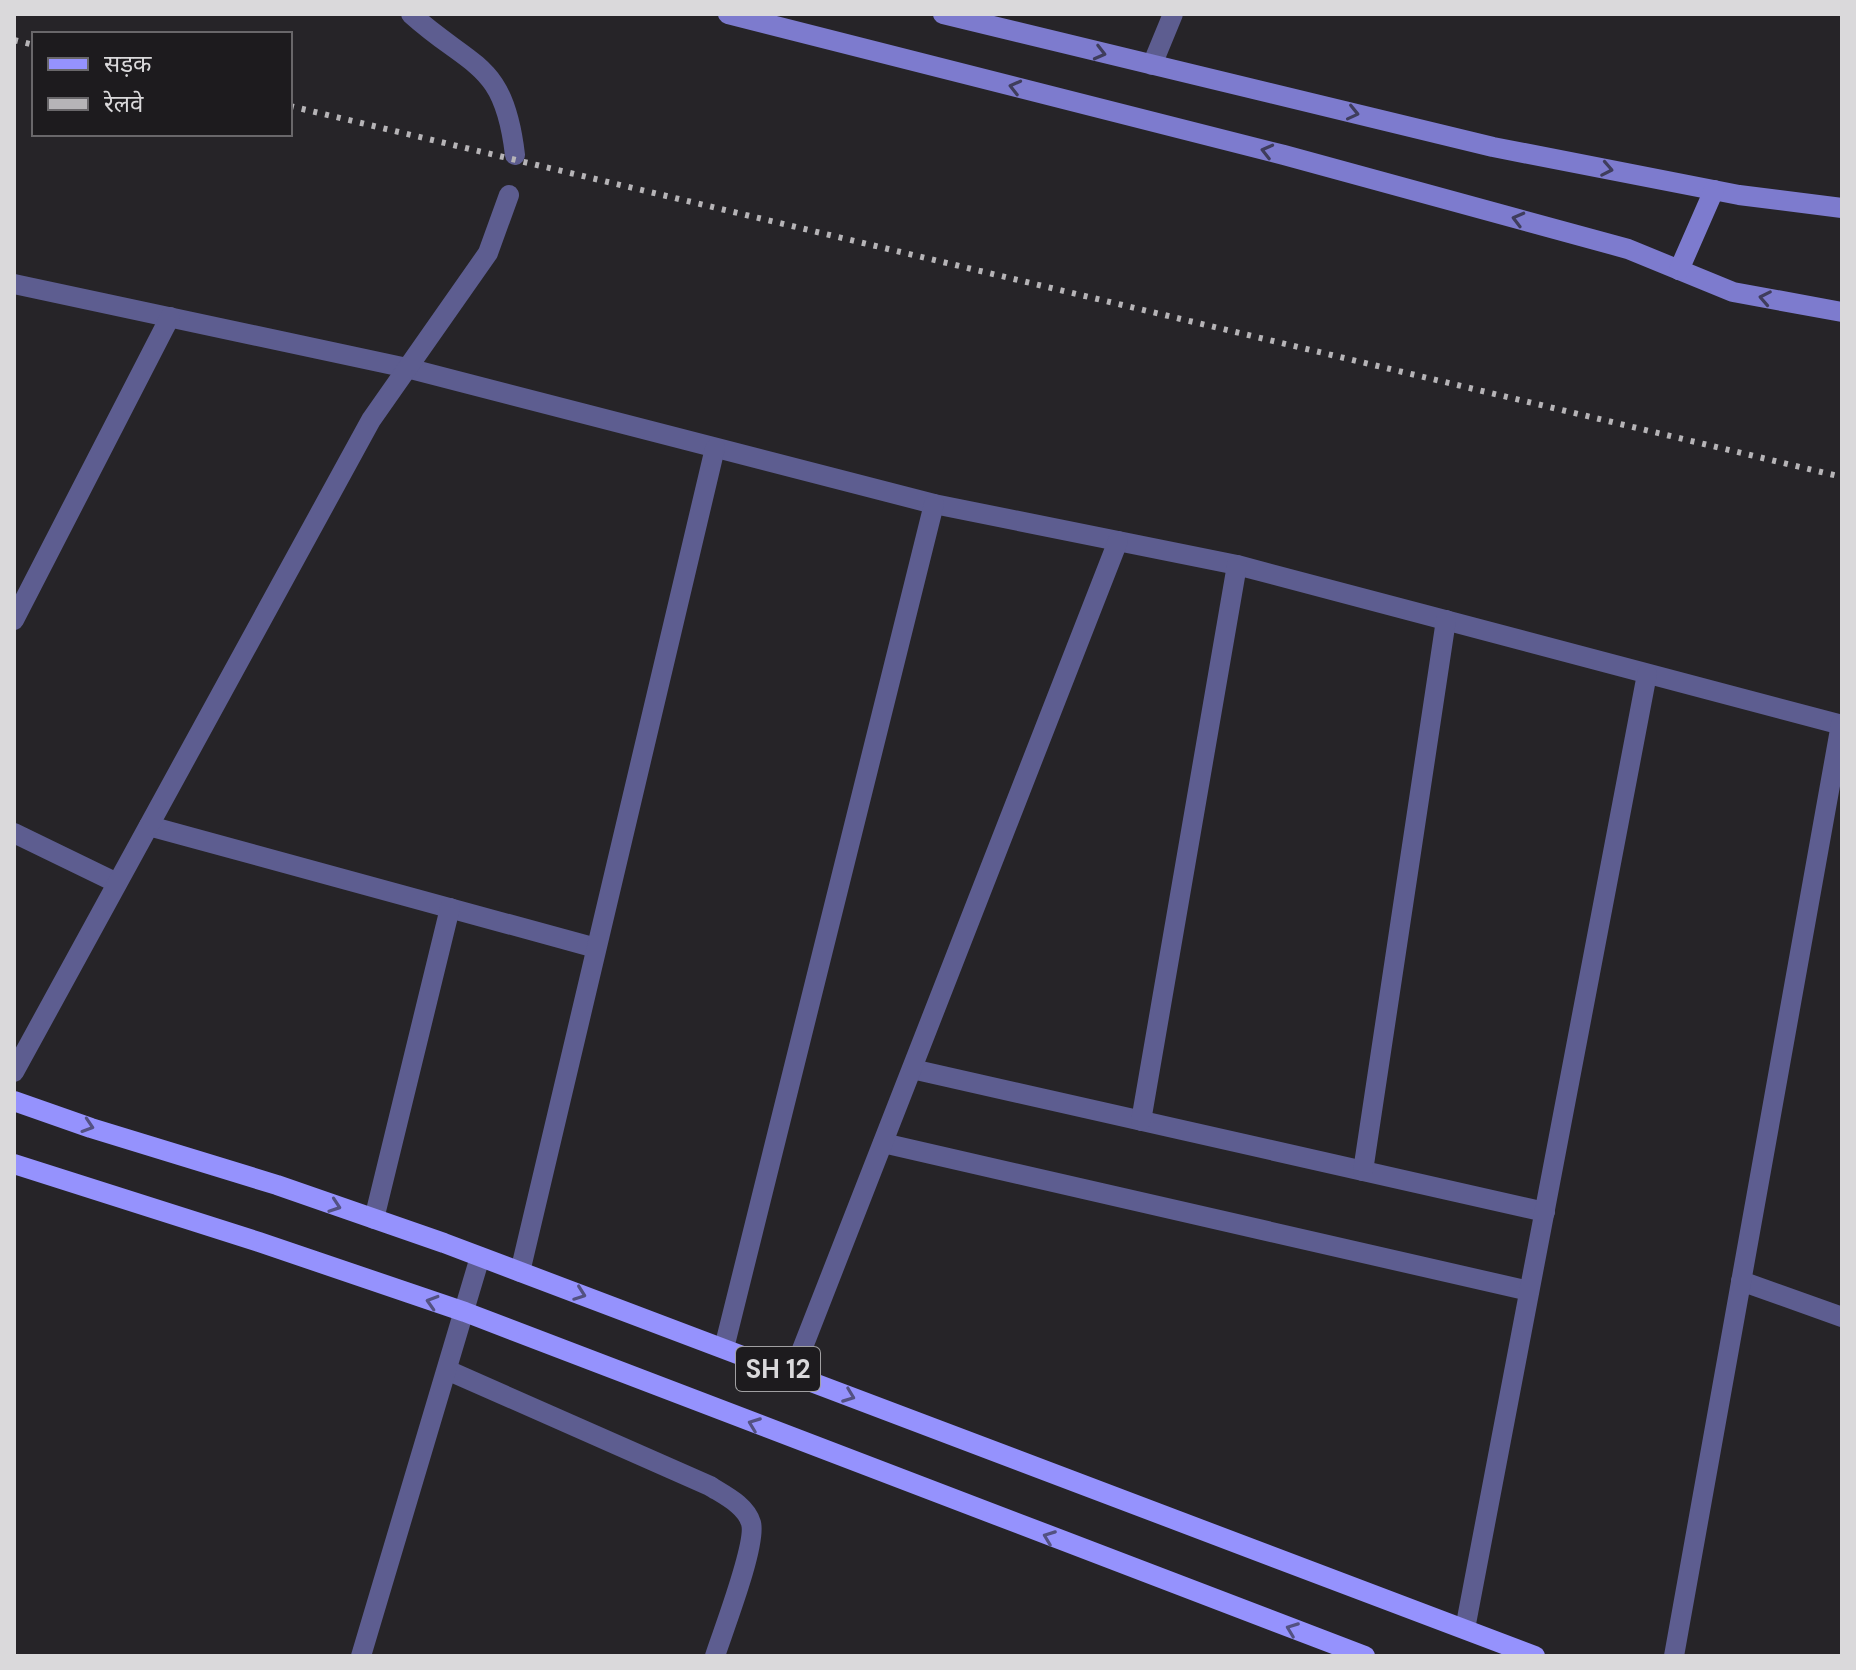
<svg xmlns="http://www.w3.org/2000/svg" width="1856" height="1670" font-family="'DM Sans','Noto Sans Devanagari',sans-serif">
	<rect width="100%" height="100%" fill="#262428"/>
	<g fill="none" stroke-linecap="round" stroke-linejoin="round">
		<!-- lane -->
		<g stroke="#5d5d90" stroke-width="20">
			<path d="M411,14C472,69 504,61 515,155"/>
			<path d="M1152,65L1173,14"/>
			<path d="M14,284L407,368L934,504L1237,565L1842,725"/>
			<path d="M14,620L170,317"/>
			<path d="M149,826L596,948"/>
			<path d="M14,833L117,883"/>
			<path d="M912,1069L1545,1212"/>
			<path d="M14,1072L371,420L488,253L509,195"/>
			<path d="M1141,1121L1237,565"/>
			<path d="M883,1143L1529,1291"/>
			<path d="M1363,1171L1446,620"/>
			<path d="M374,1219L450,908"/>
			<path d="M520,1272L715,448"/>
			<path d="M1741,1281L1842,1317"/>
			<path d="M724,1348L934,504"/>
			<path d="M792,1375L1118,541"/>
			<path d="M1465,1629L1647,674"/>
			<path d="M1674,1656L1841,724"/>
		</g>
		<!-- street -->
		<g stroke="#5d5d90" stroke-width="20">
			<path d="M447,1370L710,1486C724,1495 746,1505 751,1523C757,1544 723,1631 715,1656"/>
			<path d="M361,1656L480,1257"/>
		</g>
		<!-- secondary -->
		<g stroke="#7d7bce" stroke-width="20">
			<path d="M728,14L1284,155L1628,249L1733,292L1842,312"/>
			<path d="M943,14L1493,147L1739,195L1842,208"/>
			<path d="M1679,270L1714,190"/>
		</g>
		<!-- primary -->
		<g stroke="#9592fd" stroke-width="20">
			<path d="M14,1101L91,1128L277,1185L444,1243L1535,1656"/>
			<path d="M14,1164L259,1242L465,1312L1365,1656"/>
		</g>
		<!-- rail -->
		<g stroke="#b6b4b7" stroke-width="6" stroke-dasharray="4 8" stroke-linecap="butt">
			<path d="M14,40L34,45"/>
			<path d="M290,106L1842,477"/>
		</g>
	</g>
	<!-- one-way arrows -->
	<defs><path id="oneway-chevron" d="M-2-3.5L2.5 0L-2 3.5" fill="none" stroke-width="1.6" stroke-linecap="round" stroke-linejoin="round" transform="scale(2)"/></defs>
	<g stroke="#3f3d5c">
		<use href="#oneway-chevron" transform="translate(1100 53) rotate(14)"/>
		<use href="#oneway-chevron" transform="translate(1015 87) rotate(-166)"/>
		<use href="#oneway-chevron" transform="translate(1353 113) rotate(13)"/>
		<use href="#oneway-chevron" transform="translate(1267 151) rotate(-166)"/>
		<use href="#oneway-chevron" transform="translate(1607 169) rotate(11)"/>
		<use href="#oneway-chevron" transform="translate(1518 219) rotate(-165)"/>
		<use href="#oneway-chevron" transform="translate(1765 298) rotate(-169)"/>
	</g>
	<g stroke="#535182">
		<use href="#oneway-chevron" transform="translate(88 1126) rotate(18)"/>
		<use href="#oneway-chevron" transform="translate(335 1206) rotate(19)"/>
		<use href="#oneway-chevron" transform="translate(580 1294) rotate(20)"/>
		<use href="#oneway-chevron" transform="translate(432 1302) rotate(-163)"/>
		<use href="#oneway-chevron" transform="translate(849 1396) rotate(21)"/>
		<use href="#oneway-chevron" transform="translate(754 1424) rotate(-159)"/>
		<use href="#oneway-chevron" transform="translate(1049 1537) rotate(-159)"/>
		<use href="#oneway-chevron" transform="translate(1292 1629) rotate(-159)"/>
	</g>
	<g text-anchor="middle" stroke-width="6" stroke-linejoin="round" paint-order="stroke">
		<!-- shield labels -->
		<rect fill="#1d1b1e" stroke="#a1a0a2" stroke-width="2" x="736" y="1347" width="84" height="44" rx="6"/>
		<g font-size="26" font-weight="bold" fill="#dad9db">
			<text x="778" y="1378">SH 12</text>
		</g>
	</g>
	<!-- border -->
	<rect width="1856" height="1670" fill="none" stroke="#dad9db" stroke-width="32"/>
	<!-- legend -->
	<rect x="32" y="32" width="260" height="104" fill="#1d1b1e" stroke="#69676a" stroke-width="2"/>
	<rect x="48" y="58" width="40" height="12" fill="#9592fd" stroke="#69676a" stroke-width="2"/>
	<text x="104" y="72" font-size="24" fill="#dad9db">सड़क</text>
	<rect x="48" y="98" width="40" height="12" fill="#b6b4b7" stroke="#69676a" stroke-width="2"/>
	<text x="104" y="112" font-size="24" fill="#dad9db">रेलवे</text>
</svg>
